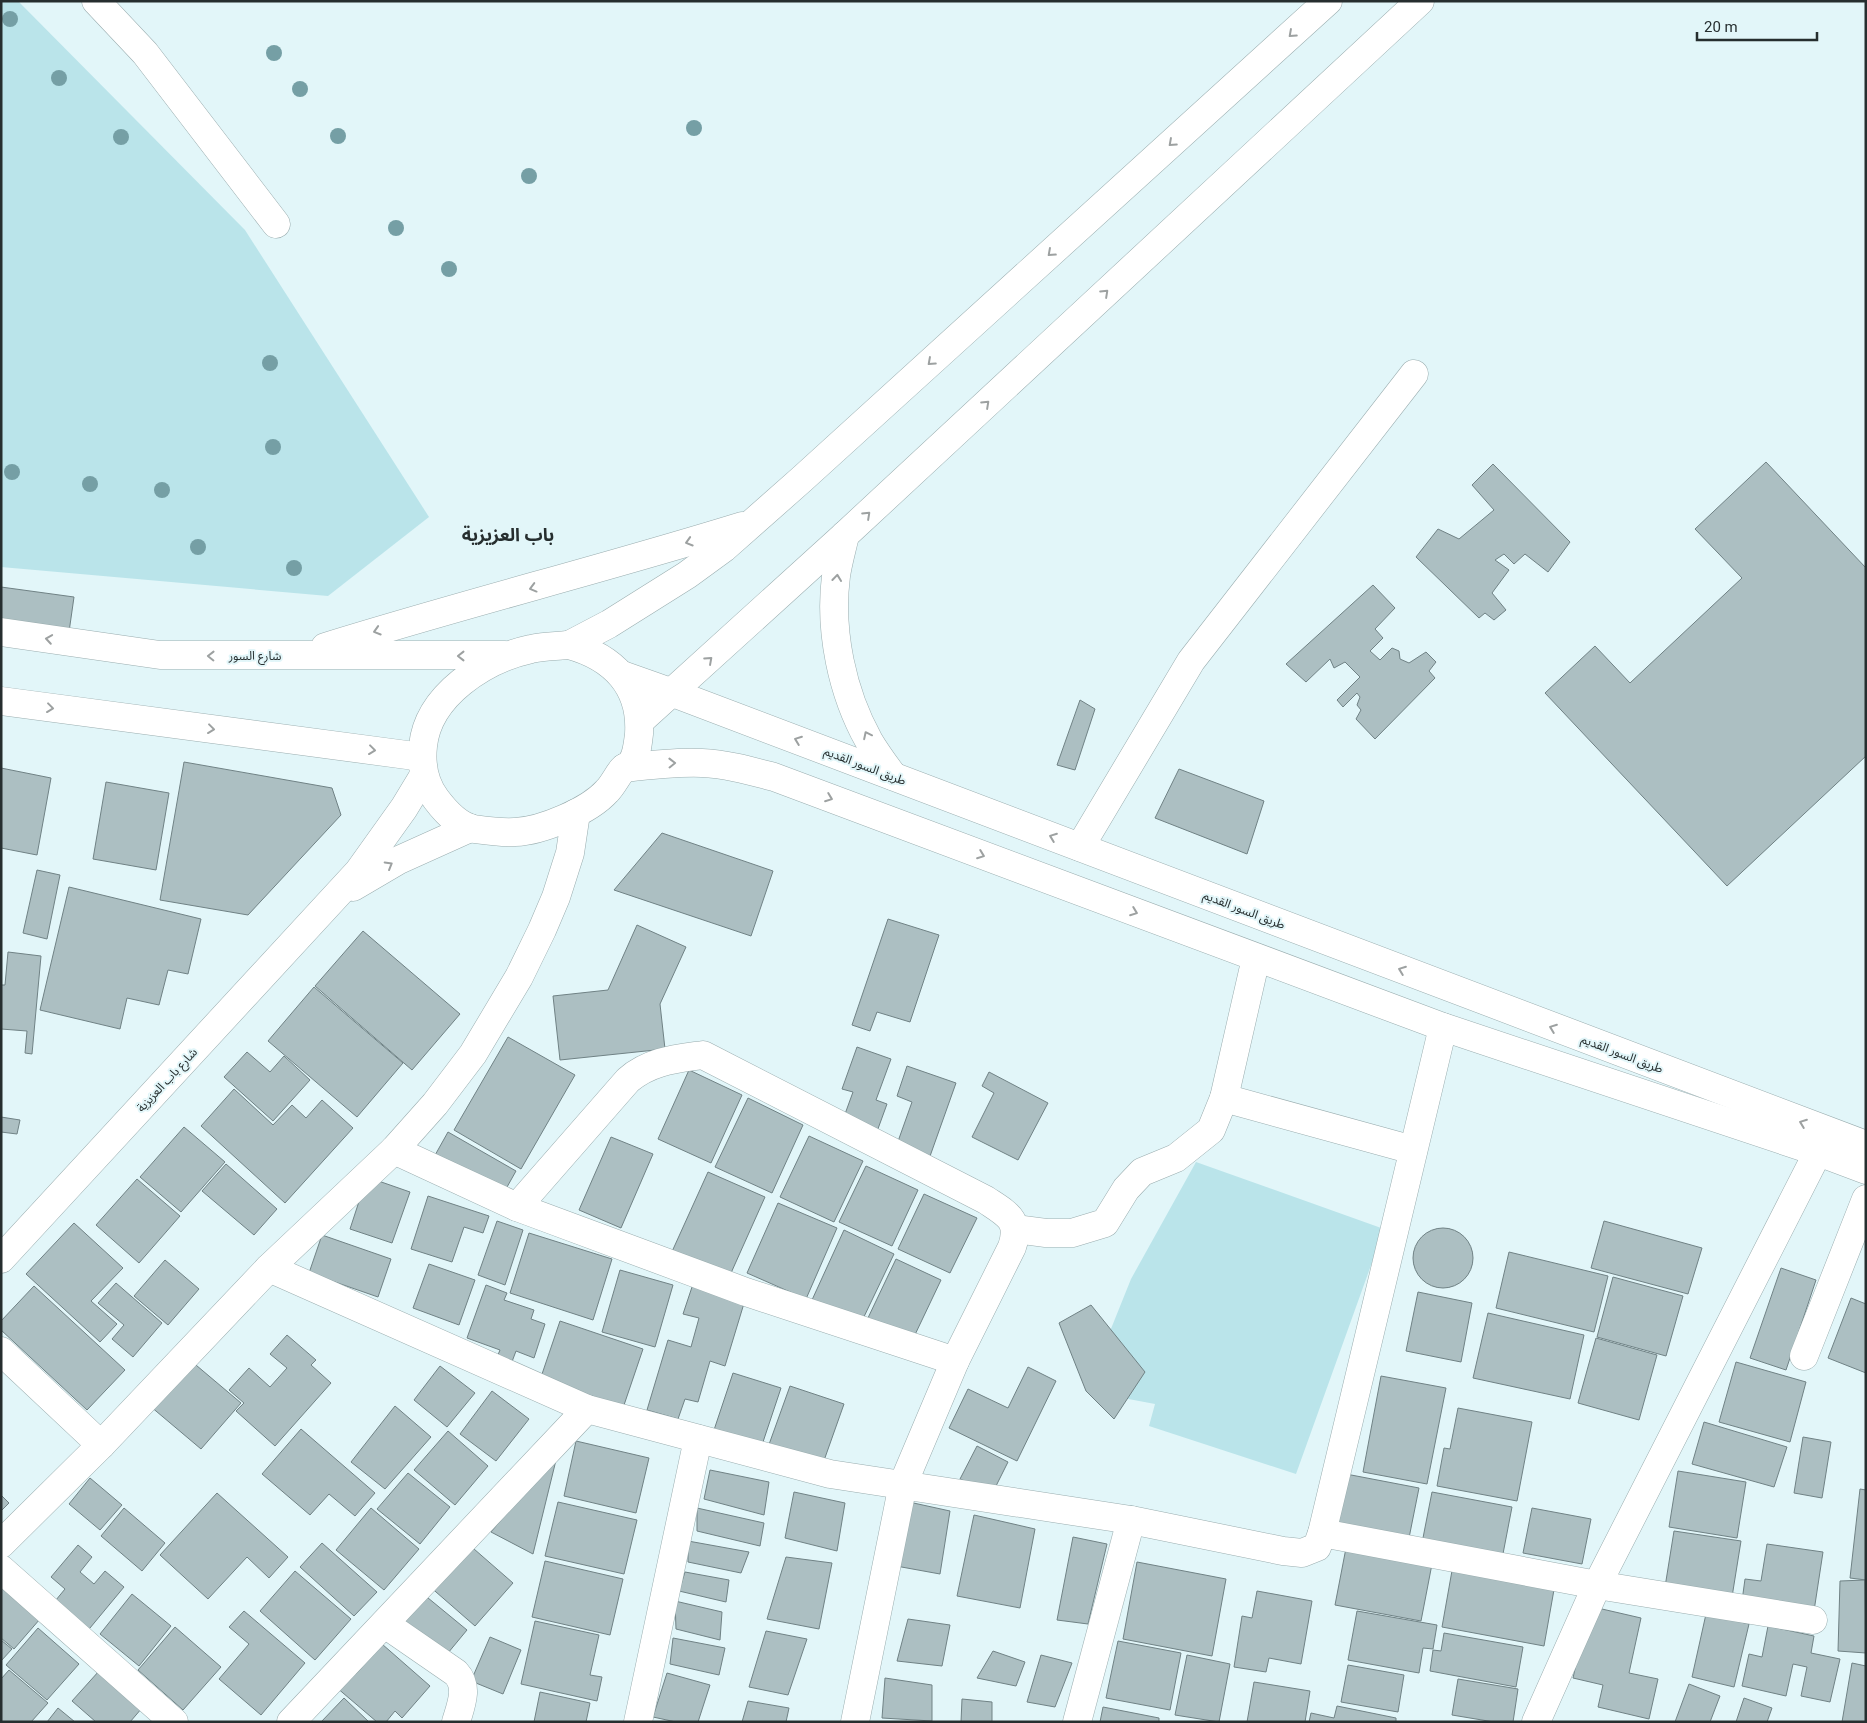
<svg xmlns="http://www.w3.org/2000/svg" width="1867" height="1723" font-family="Roboto,'Noto Sans Arabic',sans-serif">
	<rect width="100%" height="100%" fill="#e2f6f9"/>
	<!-- green -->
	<g fill="#bae4ea">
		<path d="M1,1H18L245,230L429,517L328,596L1,567Z"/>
		<path d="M1196,1162L1384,1229L1296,1474L1149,1426L1155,1404L1086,1391L1131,1279Z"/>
	</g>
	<!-- building -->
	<g fill="#acbfc2" stroke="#708285">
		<path d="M1766,462L1866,568V756L1727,886L1545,693L1595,646L1630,683L1742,578L1695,529Z"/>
		<path d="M1493,464L1570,542L1548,572L1525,554L1514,564L1504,554L1495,560L1509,570L1492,593L1506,610L1494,620L1485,613L1479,618L1416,557L1438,529L1459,539L1494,510L1472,485Z"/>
		<path d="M1373,585L1395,608L1375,629L1383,638L1370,651L1380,660L1392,648L1399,651L1400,659L1409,663L1426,652L1436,662L1429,671L1435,678L1375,739L1356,719L1361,710L1357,705L1360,697L1357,693L1343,707L1337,700L1360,677L1345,662L1334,668L1330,659L1306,682L1286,664Z"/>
		<path d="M1,587L74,597L68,639L1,629Z"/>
		<path d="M1080,700L1095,709L1075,770L1057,765Z"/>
		<path d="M184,762L332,788L341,815L248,915L160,900Z"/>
		<path d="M1,768L51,778L37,855L1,848Z"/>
		<path d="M1179,769L1264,801L1247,854L1155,818Z"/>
		<path d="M106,782L169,793L156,870L93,859Z"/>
		<path d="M662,833L773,871L751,936L614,890Z"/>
		<path d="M37,870L60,875L47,939L23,933Z"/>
		<path d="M69,887L201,919L188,974L168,970L159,1005L127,998L120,1029L40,1010Z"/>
		<path d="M888,919L939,935L910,1022L877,1012L870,1031L852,1025Z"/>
		<path d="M637,925L686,947L660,1004L665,1049L560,1060L553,996L608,990Z"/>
		<path d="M363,931L460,1014L412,1070L315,986Z"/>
		<path d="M8,952L41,956L32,1054L25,1053L27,1031L1,1029V985H5Z"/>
		<path d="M314,987L403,1063L357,1117L268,1041Z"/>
		<path d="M508,1037L575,1075L521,1169L454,1130Z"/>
		<path d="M857,1047L891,1059L876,1100L887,1104L875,1137L841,1125L853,1092L842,1089Z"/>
		<path d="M247,1052L270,1072L284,1056L310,1080L273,1121L224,1077Z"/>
		<path d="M907,1066L956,1083L929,1159L896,1147L912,1102L897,1096Z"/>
		<path d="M689,1070L742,1095L711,1163L658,1139Z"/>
		<path d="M989,1072L1048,1103L1018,1160L972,1137L994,1093L982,1086Z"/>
		<path d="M234,1089L273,1125L292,1105L306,1118L322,1100L353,1128L285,1203L201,1126Z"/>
		<path d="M748,1098L803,1125L772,1193L715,1167Z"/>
		<path d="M1,1117L20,1120L17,1134L1,1132Z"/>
		<path d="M184,1127L225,1162L181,1212L140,1177Z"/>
		<path d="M448,1132L516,1171L502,1196L434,1157Z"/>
		<path d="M809,1136L863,1161L834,1222L780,1197Z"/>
		<path d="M611,1137L653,1154L621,1228L579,1210Z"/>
		<path d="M226,1164L277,1209L254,1235L202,1191Z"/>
		<path d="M866,1166L918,1190L892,1246L839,1222Z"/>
		<path d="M708,1172L765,1197L727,1282L670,1256Z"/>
		<path d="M367,1177L410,1192L392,1243L350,1229Z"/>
		<path d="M137,1179L180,1216L139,1263L96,1225Z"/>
		<path d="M924,1194L977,1218L950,1273L898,1249Z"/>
		<path d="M428,1196L489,1216L483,1233L464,1227L452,1262L411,1249Z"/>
		<path d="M778,1203L837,1228L806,1299L747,1273Z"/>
		<path d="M497,1221L523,1230L505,1285L478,1275Z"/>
		<path d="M1604,1221L1702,1248L1688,1294L1591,1268Z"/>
		<path d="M74,1223L123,1268L91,1301L117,1324L100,1342L26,1274Z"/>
		<circle cx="1443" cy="1258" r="30"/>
		<path d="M844,1230L894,1254L861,1323L812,1300Z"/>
		<path d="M529,1233L612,1259L593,1320L510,1293Z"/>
		<path d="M322,1235L391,1259L378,1297L309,1273Z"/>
		<path d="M1509,1252L1608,1276L1594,1332L1496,1308Z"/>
		<path d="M896,1259L941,1280L912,1341L867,1320Z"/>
		<path d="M165,1260L199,1289L168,1325L134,1296Z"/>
		<path d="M429,1264L475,1280L459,1325L413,1308Z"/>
		<path d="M1781,1268L1816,1280L1786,1370L1750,1358Z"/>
		<path d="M620,1270L673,1285L655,1347L602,1332Z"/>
		<path d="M1613,1277L1683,1296L1666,1356L1597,1337Z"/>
		<path d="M116,1283L162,1323L133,1357L112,1339L124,1325L98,1303Z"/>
		<path d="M693,1284L745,1300L725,1366L710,1361L698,1402L685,1399L678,1419L647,1410L668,1340L691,1347L699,1318L683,1314Z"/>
		<path d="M486,1285L507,1293L504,1300L534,1310L531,1319L545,1324L534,1358L516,1351L510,1367L495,1362L500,1350L467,1338Z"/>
		<path d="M34,1286L125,1370L87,1410L1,1330V1321Z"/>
		<path d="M1418,1292L1472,1303L1461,1362L1406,1351Z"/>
		<path d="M1851,1298L1866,1304V1373L1828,1358Z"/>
		<path d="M1091,1305L1145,1372L1114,1419L1086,1391L1059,1323Z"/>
		<path d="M1488,1313L1584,1335L1570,1399L1473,1378Z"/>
		<path d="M560,1321L643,1349L623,1408L540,1380Z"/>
		<path d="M287,1335L316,1360L311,1365L331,1383L275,1446L236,1411L244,1403L229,1390L249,1368L270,1387L287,1368L270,1354Z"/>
		<path d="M1596,1338L1657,1355L1639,1420L1578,1403Z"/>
		<path d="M190,1360L241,1403L201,1449L150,1406Z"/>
		<path d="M1736,1362L1806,1382L1790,1442L1719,1422Z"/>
		<path d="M440,1366L475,1393L447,1427L414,1400Z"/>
		<path d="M1028,1367L1056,1381L1017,1461L949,1428L968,1389L1008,1408Z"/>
		<path d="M733,1373L781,1388L761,1448L713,1433Z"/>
		<path d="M1381,1376L1446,1388L1427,1484L1363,1472Z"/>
		<path d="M790,1386L844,1404L821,1469L767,1450Z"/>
		<path d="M492,1391L529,1419L496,1461L460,1434Z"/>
		<path d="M395,1406L431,1437L385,1489L351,1462Z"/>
		<path d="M1458,1408L1532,1422L1517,1501L1437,1486L1444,1448L1450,1449Z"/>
		<path d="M1704,1422L1787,1447L1774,1487L1692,1464Z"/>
		<path d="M301,1429L375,1493L355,1516L329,1494L310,1515L262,1474Z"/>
		<path d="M448,1431L488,1466L455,1505L414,1470Z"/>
		<path d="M1803,1437L1831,1442L1822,1498L1794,1493Z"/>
		<path d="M576,1441L649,1458L636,1513L564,1496Z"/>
		<path d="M977,1446L1008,1462L992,1494L960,1479Z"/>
		<path d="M558,1452L533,1554L491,1532Z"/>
		<path d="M710,1470L769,1482L764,1515L704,1499Z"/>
		<path d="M1678,1471L1746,1482L1737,1538L1669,1527Z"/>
		<path d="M408,1473L450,1507L420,1544L377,1509Z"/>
		<path d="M1346,1474L1419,1488L1409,1538L1337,1524Z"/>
		<path d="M90,1478L122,1505L100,1530L69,1504Z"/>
		<path d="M1860,1489L1866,1490V1580L1850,1578Z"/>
		<path d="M794,1492L845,1503L837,1551L785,1538Z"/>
		<path d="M1432,1492L1512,1507L1502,1559L1422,1543Z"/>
		<path d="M217,1493L288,1557L269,1578L247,1557L208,1599L160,1555Z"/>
		<path d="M1,1495L9,1503L1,1511Z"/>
		<path d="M558,1502L637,1520L624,1574L545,1556Z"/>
		<path d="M909,1502L950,1511L940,1574L896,1566Z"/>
		<path d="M124,1508L165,1543L142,1571L101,1536Z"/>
		<path d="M371,1508L419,1549L384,1590L336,1550Z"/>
		<path d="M697,1508L764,1523L760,1546L697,1531Z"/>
		<path d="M1532,1508L1591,1519L1582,1564L1523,1553Z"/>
		<path d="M974,1515L1035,1529L1020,1608L957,1596Z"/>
		<path d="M1674,1531L1741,1541L1732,1597L1665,1587Z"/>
		<path d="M1073,1537L1107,1544L1088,1624L1057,1620Z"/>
		<path d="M688,1541L749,1552L741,1573L688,1562Z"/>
		<path d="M466,1542L513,1583L475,1626L428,1585Z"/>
		<path d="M322,1543L377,1592L354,1616L300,1567Z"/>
		<path d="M1767,1544L1823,1552L1814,1611L1742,1601L1745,1579L1761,1581Z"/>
		<path d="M78,1545L92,1557L80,1572L94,1584L105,1571L124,1587L85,1634L51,1606L65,1589L51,1577Z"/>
		<path d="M1346,1548L1432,1564L1421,1621L1335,1605Z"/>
		<path d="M786,1557L832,1563L819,1629L767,1619Z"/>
		<path d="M545,1561L623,1579L610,1635L532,1617Z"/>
		<path d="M1137,1562L1226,1579L1212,1656L1123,1639Z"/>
		<path d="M1453,1565L1555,1584L1544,1646L1442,1627Z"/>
		<path d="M295,1571L351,1619L315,1660L260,1611Z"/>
		<path d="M685,1572L729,1580L726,1602L679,1591Z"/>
		<path d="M1865,1580L1866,1653L1838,1651L1840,1581Z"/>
		<path d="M1,1585L40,1619L14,1649L1,1638Z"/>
		<path d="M1257,1591L1312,1601L1301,1664L1269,1658L1266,1672L1234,1667L1242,1616L1252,1618Z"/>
		<path d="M422,1593L467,1630L443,1659L398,1622Z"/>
		<path d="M132,1594L171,1626L139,1666L100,1634Z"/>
		<path d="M675,1601L722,1612L720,1640L676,1629Z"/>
		<path d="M1589,1606L1641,1618L1629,1673L1658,1679L1649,1719L1598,1707L1603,1685L1573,1678Z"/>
		<path d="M244,1611L305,1663L261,1715L219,1679L249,1644L229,1627Z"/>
		<path d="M1357,1611L1437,1625L1433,1649L1423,1648L1419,1673L1348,1660Z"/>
		<path d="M1706,1614L1749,1624L1734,1687L1692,1677Z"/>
		<path d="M908,1619L950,1625L942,1666L897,1661Z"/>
		<path d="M535,1621L599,1635L590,1675L602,1677L597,1701L521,1684Z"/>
		<path d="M1768,1626L1814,1636L1811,1653L1840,1659L1830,1702L1801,1696L1807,1667L1793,1664L1786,1696L1742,1686L1749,1654L1762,1657Z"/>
		<path d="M175,1627L221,1667L183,1710L138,1670Z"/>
		<path d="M38,1628L79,1664L47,1700L6,1665Z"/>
		<path d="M766,1631L807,1639L788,1695L749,1687Z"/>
		<path d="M1444,1633L1523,1647L1516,1687L1430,1671L1433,1650L1441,1651Z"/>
		<path d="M490,1637L521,1650L503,1694L471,1681Z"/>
		<path d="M673,1638L725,1648L719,1675L670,1664Z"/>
		<path d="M1,1640L12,1649L1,1661Z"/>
		<path d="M1118,1641L1181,1653L1170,1710L1106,1698Z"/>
		<path d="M382,1644L430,1686L402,1718L395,1711L386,1722H377L336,1687L352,1670L356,1674Z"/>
		<path d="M993,1651L1025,1662L1016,1686L977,1678Z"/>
		<path d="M1041,1655L1072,1663L1055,1707L1027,1702Z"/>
		<path d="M1187,1655L1230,1664L1219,1722L1175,1715Z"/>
		<path d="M1852,1663L1866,1666V1722H1842Z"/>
		<path d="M1348,1665L1404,1675L1398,1712L1341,1702Z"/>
		<path d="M9,1670L48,1703L31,1722H1V1679Z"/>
		<path d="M99,1671L142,1708L130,1722H96L72,1701Z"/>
		<path d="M667,1673L710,1685L698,1722H676L653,1717Z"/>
		<path d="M885,1678L932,1685V1721L882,1718Z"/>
		<path d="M1458,1679L1518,1689L1513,1722H1494L1452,1715Z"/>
		<path d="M1254,1682L1310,1691L1305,1722H1247Z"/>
		<path d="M1689,1684L1720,1696L1710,1722H1675Z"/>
		<path d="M540,1692L590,1703L586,1722H534Z"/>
		<path d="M344,1698L369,1722H321Z"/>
		<path d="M1744,1698L1772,1708L1767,1722H1736Z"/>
		<path d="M962,1699L992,1702V1722H961Z"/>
		<path d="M748,1701L789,1708L786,1722H742Z"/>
		<path d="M1337,1706L1396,1718V1722H1309L1311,1713L1334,1718Z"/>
		<path d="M1103,1707L1159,1718V1722H1100Z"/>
		<path d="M58,1708L75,1722H47Z"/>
	</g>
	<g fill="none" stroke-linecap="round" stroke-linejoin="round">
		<!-- minor casing -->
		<g stroke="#9aadaf" stroke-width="29">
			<g id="minor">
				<path d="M96,1L145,53L276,224"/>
				<path d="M1080,847L1191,661L1414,374"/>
				<path d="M353,887L399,860L470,828"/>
				<path d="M1224,1098L1413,1150"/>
				<path d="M394,1150L517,1207L746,1292L955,1361"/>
				<path d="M517,1207L628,1080C650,1061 675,1059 703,1055L986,1200C1007,1214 1021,1220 1012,1247L955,1361L903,1484L855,1722"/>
				<path d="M1015,1229L1046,1233H1072L1105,1223L1126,1189L1142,1172L1176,1158L1211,1130L1224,1098L1256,958"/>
				<path d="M1,1259L359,871L404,808L424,775"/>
				<path d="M269,1268L587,1409L830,1474L1131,1520L1283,1551L1302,1553L1317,1547L1322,1533L1443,1027"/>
				<path d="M1,1351L101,1445"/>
				<path d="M1804,1356L1866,1199"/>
				<path d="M1322,1533L1597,1585L1813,1620"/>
				<path d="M1,1544L101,1445L269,1268L394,1150L435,1104L473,1054L519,977L542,930L556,897L570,853L576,813"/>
				<path d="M1,1569L174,1722"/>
				<path d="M385,1624L456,1673C469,1687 461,1705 456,1722"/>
				<path d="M291,1722L587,1409"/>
				<path d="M638,1722L698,1439"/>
				<path d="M1077,1722L1131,1520"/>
				<path d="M1536,1722L1597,1585L1818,1152L1831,1133"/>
			</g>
		</g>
		<!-- major casing -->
		<g stroke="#9aadaf" stroke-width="29">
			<g id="major">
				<path d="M845,535C842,549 838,562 836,576C829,631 842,693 869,741C876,753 885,765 893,776"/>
				<path d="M1,632L160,655H505"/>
				<path d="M569,645L609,624L687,575L724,548L802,479L1328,1"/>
				<path d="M569,645C613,657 642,686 639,734C638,742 637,756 631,763C629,766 625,767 622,770C617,776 613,785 607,791C589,811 542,831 515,832C501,833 488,831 474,829C458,826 445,811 436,799C424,783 421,765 423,746C428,695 485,659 531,649C543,646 557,646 569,645Z"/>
				<path d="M325,647C463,604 603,569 742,526"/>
				<path d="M622,675L673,693L1866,1145"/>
				<path d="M1,701L422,757"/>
				<path d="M640,721L845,535L1420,1"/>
				<path d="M624,768C650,765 675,762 702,763C726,764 751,771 774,777L1443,1027L1818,1152L1866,1170"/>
			</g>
		</g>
		<!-- minor -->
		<use href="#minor" stroke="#fff" stroke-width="28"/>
		<!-- major -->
		<use href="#major" stroke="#fff" stroke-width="28"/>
	</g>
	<!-- trees -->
	<g fill="#759fa5">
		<circle cx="10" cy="19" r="8"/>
		<circle cx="274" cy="53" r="8"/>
		<circle cx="59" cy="78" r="8"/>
		<circle cx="300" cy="89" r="8"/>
		<circle cx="694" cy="128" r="8"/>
		<circle cx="338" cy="136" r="8"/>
		<circle cx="121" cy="137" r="8"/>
		<circle cx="529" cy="176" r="8"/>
		<circle cx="396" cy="228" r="8"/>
		<circle cx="449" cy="269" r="8"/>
		<circle cx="270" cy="363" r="8"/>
		<circle cx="273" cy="447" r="8"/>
		<circle cx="12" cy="472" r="8"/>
		<circle cx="90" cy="484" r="8"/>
		<circle cx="162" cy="490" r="8"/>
		<circle cx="198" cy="547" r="8"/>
		<circle cx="294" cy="568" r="8"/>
	</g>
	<!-- one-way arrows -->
	<defs><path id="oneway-chevron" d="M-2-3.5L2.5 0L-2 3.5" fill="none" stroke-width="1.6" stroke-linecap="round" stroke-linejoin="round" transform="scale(1.25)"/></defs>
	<g stroke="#9da1a1">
		<use href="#oneway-chevron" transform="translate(1292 34) rotate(138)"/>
		<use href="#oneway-chevron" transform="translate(1172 143) rotate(138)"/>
		<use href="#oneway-chevron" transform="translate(1051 253) rotate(138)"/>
		<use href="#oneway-chevron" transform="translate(1105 293) rotate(-43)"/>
		<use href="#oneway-chevron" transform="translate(931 362) rotate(138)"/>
		<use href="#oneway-chevron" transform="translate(986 404) rotate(-43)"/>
		<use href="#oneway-chevron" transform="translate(867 515) rotate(-43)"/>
		<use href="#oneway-chevron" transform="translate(689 542) rotate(163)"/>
		<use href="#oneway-chevron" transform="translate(837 578) rotate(-84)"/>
		<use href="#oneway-chevron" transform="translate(533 588) rotate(165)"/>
		<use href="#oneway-chevron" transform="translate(377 631) rotate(163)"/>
		<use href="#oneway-chevron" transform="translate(49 639) rotate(-171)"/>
		<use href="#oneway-chevron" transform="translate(211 656) rotate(-179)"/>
		<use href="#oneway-chevron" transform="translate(461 656) rotate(180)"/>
		<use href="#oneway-chevron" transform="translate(709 660) rotate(-42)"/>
		<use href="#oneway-chevron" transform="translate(50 708) rotate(7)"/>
		<use href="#oneway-chevron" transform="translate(211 729) rotate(7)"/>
		<use href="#oneway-chevron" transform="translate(867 735) rotate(-116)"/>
		<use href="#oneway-chevron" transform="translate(798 740) rotate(-159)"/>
		<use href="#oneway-chevron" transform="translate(372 750) rotate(7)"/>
		<use href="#oneway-chevron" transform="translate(672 763) rotate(-1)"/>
		<use href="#oneway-chevron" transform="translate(829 798) rotate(21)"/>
		<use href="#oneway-chevron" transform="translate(1053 837) rotate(-159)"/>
		<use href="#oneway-chevron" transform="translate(981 855) rotate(21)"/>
		<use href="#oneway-chevron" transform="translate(389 865) rotate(-30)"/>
		<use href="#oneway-chevron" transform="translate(1134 912) rotate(21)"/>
		<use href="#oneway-chevron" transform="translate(1402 970) rotate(-159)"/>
		<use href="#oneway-chevron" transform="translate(1553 1028) rotate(-159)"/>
		<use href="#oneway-chevron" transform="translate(1803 1123) rotate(-159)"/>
	</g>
	<g text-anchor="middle" stroke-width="4" stroke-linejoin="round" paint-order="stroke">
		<!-- street labels -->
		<g font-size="12" fill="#262e2f" stroke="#e2f6f9">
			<text x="255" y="660">شارع السور</text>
			<text transform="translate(865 766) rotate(21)" y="4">طريق السور القديم</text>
			<text transform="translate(1244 910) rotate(21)" y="4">طريق السور القديم</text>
			<text transform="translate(1622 1054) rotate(21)" y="4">طريق السور القديم</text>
			<text transform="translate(167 1080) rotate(-47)" y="4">شارع باب العزيزية</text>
		</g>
		<!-- district labels -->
		<g font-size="18" font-weight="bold" fill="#262e2f" stroke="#e2f6f9">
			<text x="508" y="541">باب العزيزية</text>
		</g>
	</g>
	<!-- border -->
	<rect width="1867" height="1723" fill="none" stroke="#262e2f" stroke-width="5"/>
	<!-- scale -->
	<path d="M1697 32v8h120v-8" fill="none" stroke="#262e2f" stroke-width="2.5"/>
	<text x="1704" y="32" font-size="15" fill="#262e2f" stroke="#e2f6f9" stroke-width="4" paint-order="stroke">20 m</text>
</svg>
